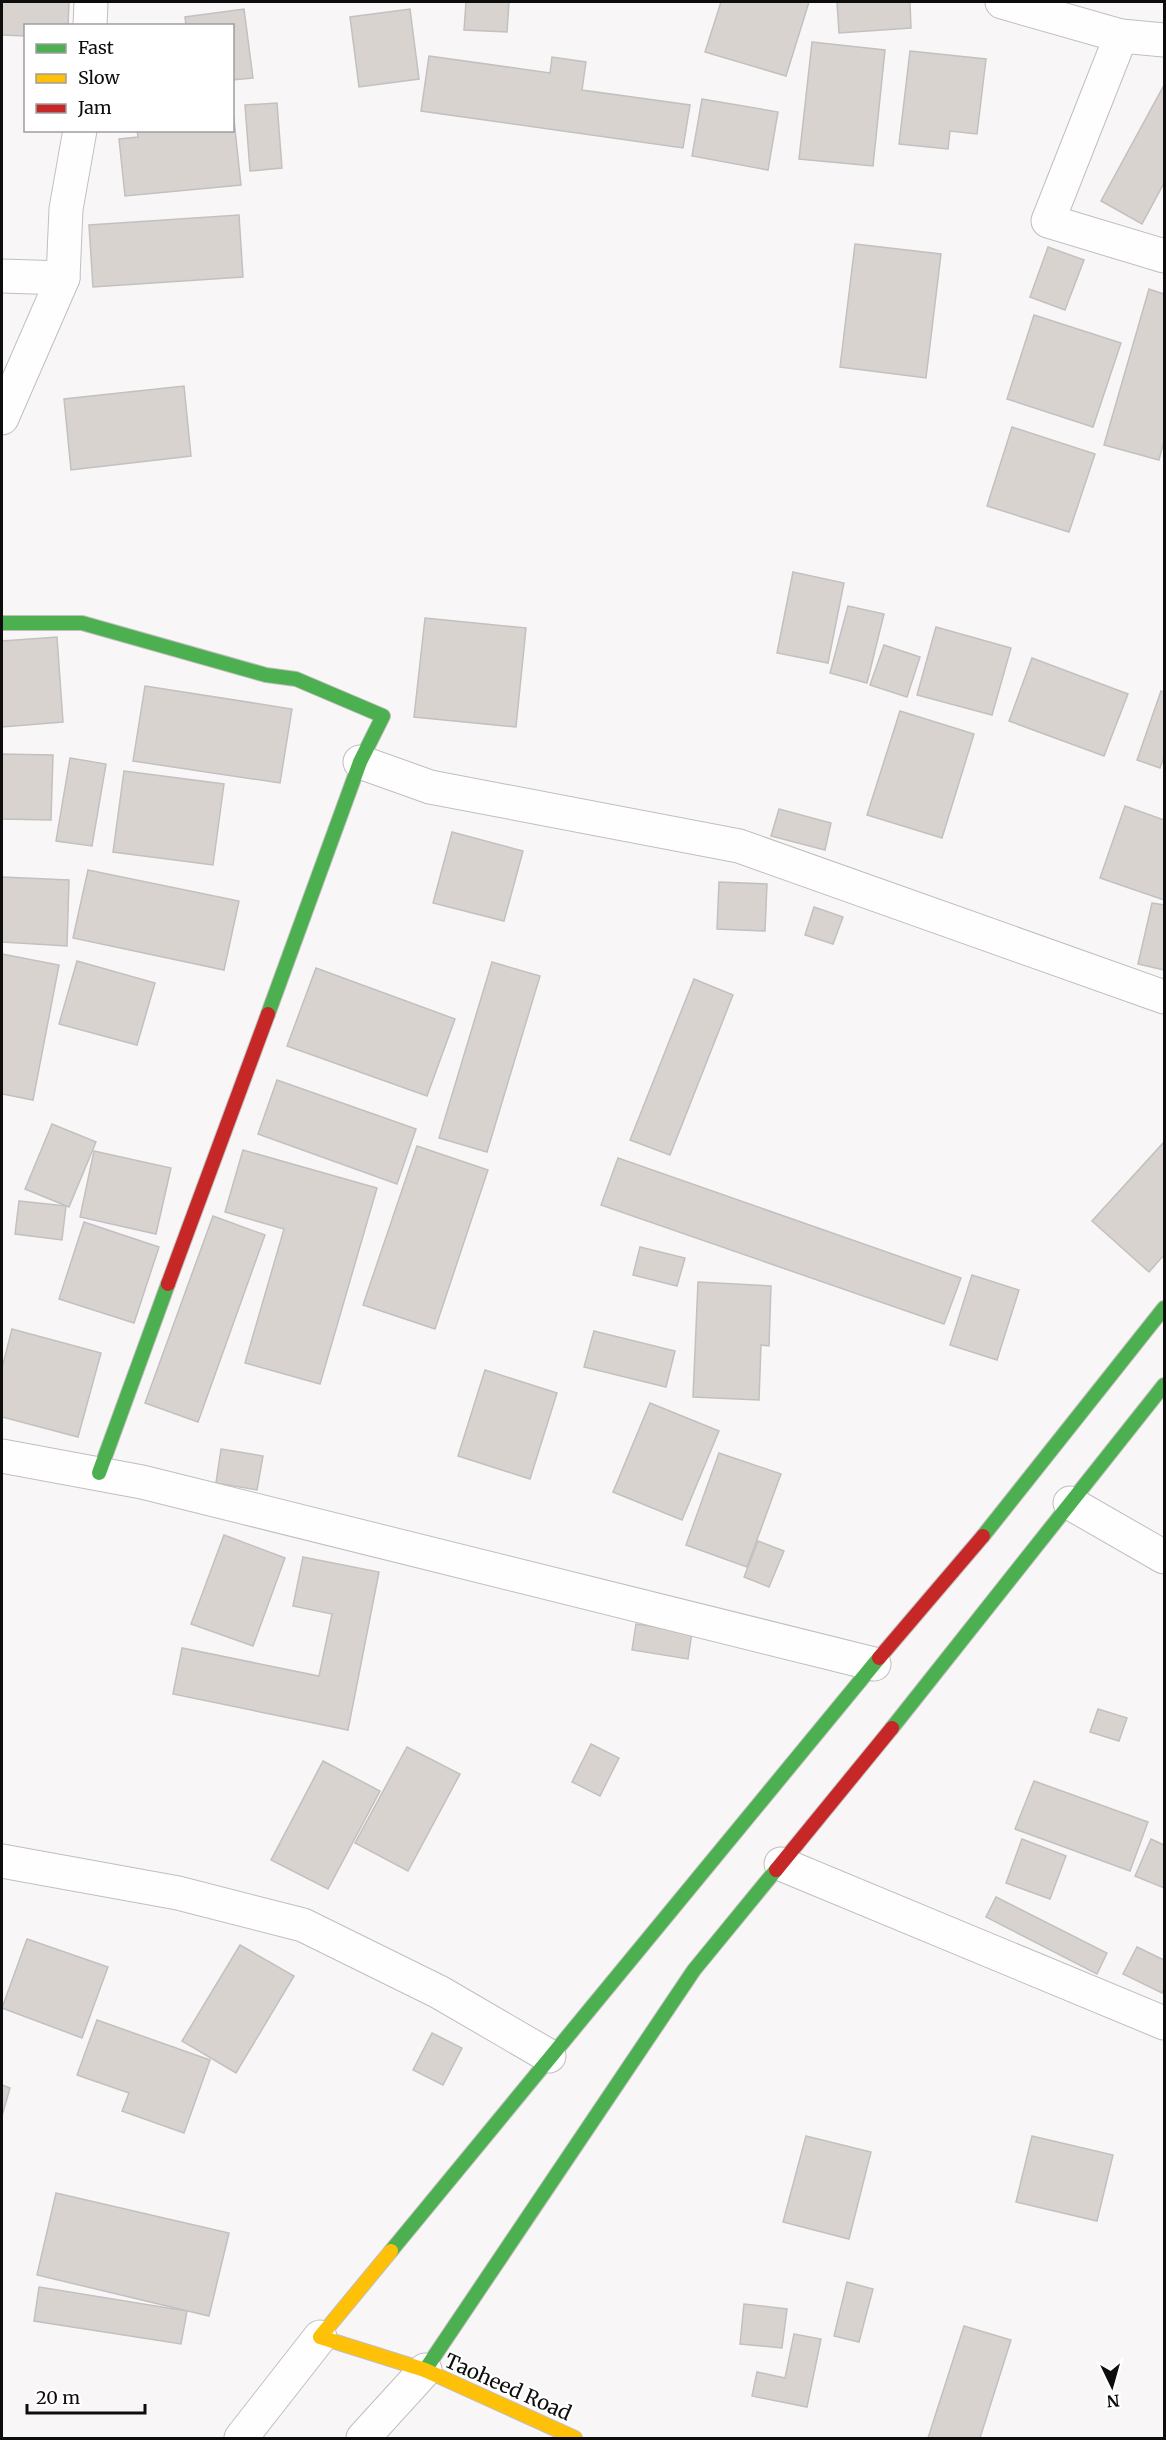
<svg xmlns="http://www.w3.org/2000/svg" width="1166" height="2440" font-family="Merriweather,serif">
	<rect width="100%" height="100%" fill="#f9f6f8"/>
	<!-- building -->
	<g fill="#d8d3cf" stroke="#c2c0c0" stroke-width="1.5">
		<path d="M2,2H69L68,26H26V36L2,35Z"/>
		<path d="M466,2H509L507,32L464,30Z"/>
		<path d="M721,2H809L786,76L705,52Z"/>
		<path d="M837,2H910L911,28L839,33Z"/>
		<path d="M244,9L253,78L232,80V26H186L185,17Z"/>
		<path d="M410,9L419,79L359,87L350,17Z"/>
		<path d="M812,42L885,50L873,166L799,159Z"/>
		<path d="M910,51L986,59L977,134L950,131L948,149L899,144Z"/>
		<path d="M429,56L550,73L552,57L586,62L582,90L690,105L683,148L421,111Z"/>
		<path d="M1164,85V183L1142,224L1101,201Z"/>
		<path d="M702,99L778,112L768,170L692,156Z"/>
		<path d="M232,101L241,185L125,196L119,139L138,137L137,130H232Z"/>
		<path d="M277,103L282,168L250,171L245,105Z"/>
		<path d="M239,215L243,277L93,287L89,225Z"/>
		<path d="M855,244L941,254L926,378L840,367Z"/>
		<path d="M1048,247L1084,260L1065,310L1030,297Z"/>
		<path d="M1149,289L1164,294V441L1159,460L1104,445Z"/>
		<path d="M1034,315L1121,343L1093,427L1007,399Z"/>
		<path d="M184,386L191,456L71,470L64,399Z"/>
		<path d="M1012,427L1095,454L1069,532L987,506Z"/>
		<path d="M793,572L844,583L828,663L777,653Z"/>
		<path d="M848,606L884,614L867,683L830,673Z"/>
		<path d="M425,618L526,628L516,727L414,717Z"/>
		<path d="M936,627L1011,648L992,715L917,695Z"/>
		<path d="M57,637L63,722L2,727V641Z"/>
		<path d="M884,645L920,657L907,697L870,685Z"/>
		<path d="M1032,658L1128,694L1104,756L1009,721Z"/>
		<path d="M145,686L292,709L280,783L133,761Z"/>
		<path d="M1161,691L1164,692V757L1160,768L1137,760Z"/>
		<path d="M900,711L974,734L942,838L867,815Z"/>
		<path d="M2,754L53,755L51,820L2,819Z"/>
		<path d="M70,758L106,764L92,846L56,841Z"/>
		<path d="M124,771L224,784L213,865L113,852Z"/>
		<path d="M1125,806L1164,820V900L1100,878Z"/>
		<path d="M779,809L831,823L825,850L771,836Z"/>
		<path d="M452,832L523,851L504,921L433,903Z"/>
		<path d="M88,870L239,901L224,970L73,938Z"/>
		<path d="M2,877L69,880L67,946L2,942Z"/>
		<path d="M719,882L767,884L765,931L717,929Z"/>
		<path d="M1152,903L1164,905V970L1138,964Z"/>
		<path d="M814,907L843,917L833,944L805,935Z"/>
		<path d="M2,954L59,965L33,1100L2,1094Z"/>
		<path d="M77,961L155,983L137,1045L59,1024Z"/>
		<path d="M492,962L540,976L487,1152L439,1138Z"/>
		<path d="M316,968L455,1019L427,1096L287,1046Z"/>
		<path d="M694,979L733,995L670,1155L630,1140Z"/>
		<path d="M277,1080L416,1129L397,1184L258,1134Z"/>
		<path d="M52,1124L96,1142L69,1207L25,1189Z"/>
		<path d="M1164,1142V1255L1149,1272L1092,1221Z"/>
		<path d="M417,1146L488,1170L435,1329L363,1305Z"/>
		<path d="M243,1150L377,1188L320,1384L245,1363L284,1229L225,1212Z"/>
		<path d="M94,1151L171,1168L156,1234L80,1217Z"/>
		<path d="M618,1158L961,1278L944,1324L601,1205Z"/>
		<path d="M19,1201L66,1206L62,1240L15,1234Z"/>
		<path d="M213,1216L265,1235L198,1422L145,1403Z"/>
		<path d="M84,1222L159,1247L134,1323L59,1299Z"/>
		<path d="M640,1247L685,1258L677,1286L633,1275Z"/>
		<path d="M972,1275L1019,1290L997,1360L950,1345Z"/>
		<path d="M698,1282L771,1286L769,1346L761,1345L759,1400L693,1397Z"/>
		<path d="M12,1329L101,1353L78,1437L2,1417V1368Z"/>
		<path d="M594,1331L675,1351L666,1387L584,1367Z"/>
		<path d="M485,1370L557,1393L530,1479L458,1456Z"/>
		<path d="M650,1403L719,1431L682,1520L613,1492Z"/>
		<path d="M221,1449L263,1456L257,1490L216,1483Z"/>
		<path d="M719,1453L781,1474L747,1567L686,1545Z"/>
		<path d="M224,1535L285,1558L253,1646L191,1624Z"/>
		<path d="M758,1541L784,1551L769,1587L744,1577Z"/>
		<path d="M303,1557L379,1572L348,1730L173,1694L182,1648L319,1676L332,1614L293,1606Z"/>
		<path d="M636,1624L692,1632L688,1659L632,1650Z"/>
		<path d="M1098,1709L1127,1718L1119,1741L1090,1732Z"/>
		<path d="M591,1744L619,1758L600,1796L572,1782Z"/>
		<path d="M407,1747L460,1774L408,1871L355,1843Z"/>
		<path d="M323,1761L380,1791L328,1889L271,1860Z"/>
		<path d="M1034,1781L1148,1822L1130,1871L1015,1829Z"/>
		<path d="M1022,1839L1066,1856L1050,1899L1006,1883Z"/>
		<path d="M1151,1839L1164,1845V1888L1135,1876Z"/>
		<path d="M996,1897L1107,1953L1097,1974L986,1917Z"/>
		<path d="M27,1939L108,1967L82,2038L2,2008Z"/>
		<path d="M240,1945L294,1976L236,2073L182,2041Z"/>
		<path d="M1137,1947L1164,1960V1988L1162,1993L1123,1974Z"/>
		<path d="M97,2020L210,2060L184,2133L122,2111L129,2093L77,2075Z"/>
		<path d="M432,2033L462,2048L443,2085L413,2070Z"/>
		<path d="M2,2085L10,2088L2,2116Z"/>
		<path d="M806,2136L871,2152L849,2239L783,2222Z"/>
		<path d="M1032,2136L1113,2155L1097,2221L1016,2202Z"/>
		<path d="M56,2193L229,2233L209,2316L37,2275Z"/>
		<path d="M847,2282L873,2289L859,2342L834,2336Z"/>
		<path d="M39,2287L187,2311L181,2344L34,2321Z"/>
		<path d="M744,2304L787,2309L782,2348L740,2344Z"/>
		<path d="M964,2326L1011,2340L980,2438H928Z"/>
		<path d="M794,2334L821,2339L807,2407L752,2396L757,2372L785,2378Z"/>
	</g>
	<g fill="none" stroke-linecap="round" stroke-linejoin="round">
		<!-- street casing -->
		<g stroke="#c1bec0" stroke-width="35">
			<g id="street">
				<path d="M1002,2L1121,36"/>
				<path d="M90,26L91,2"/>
				<path d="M1164,40L1121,36L1048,221L1164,256"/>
				<path d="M2,276L63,278"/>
				<path d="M2,418L63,278L66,209L80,130"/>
				<path d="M360,762L430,787L739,846L1164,997"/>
				<path d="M2,1456L142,1482L874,1664"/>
				<path d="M1070,1503L1164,1557"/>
				<path d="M2,1861L178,1893L303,1925L439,1992L549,2056"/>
				<path d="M781,1864L1164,2023"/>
				<path d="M241,2438L320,2337"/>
				<path d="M363,2438L425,2370"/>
			</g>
		</g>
		<!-- fast casing -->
		<g stroke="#c1bec0" stroke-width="16">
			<g id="fast">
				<path d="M2,623H82L266,675L296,679L383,716L360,762L268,1014"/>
				<path d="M99,1473L168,1284"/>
				<path d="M983,1536L1164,1308"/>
				<path d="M892,1728L1164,1385"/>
				<path d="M391,2251L879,1658"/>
				<path d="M425,2370L694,1970L776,1870"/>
			</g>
		</g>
		<!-- slow casing -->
		<g stroke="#c1bec0" stroke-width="16">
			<path id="slow" d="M391,2251L320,2337L425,2370L575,2438"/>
		</g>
		<!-- jam casing -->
		<g stroke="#c1bec0" stroke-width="16">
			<g id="jam">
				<path d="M168,1284L268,1014"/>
				<path d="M879,1658L983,1536"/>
				<path d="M776,1870L892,1728"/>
			</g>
		</g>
		<!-- street -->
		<use href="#street" stroke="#fefefe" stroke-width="33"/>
		<!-- fast -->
		<use href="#fast" stroke="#4caf50" stroke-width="14"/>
		<!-- slow -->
		<use href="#slow" stroke="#ffc107" stroke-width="14"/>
		<!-- jam -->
		<use href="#jam" stroke="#c62828" stroke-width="14"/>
	</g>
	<g text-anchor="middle" stroke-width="4.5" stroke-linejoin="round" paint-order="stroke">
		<!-- street labels -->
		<g font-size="20" fill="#0e0d0e" stroke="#fff">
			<text transform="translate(508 2387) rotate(24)" y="7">Taoheed Road</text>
		</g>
	</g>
	<!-- border -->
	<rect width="1166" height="2440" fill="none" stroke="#0e0d0e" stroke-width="6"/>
	<!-- legend -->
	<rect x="24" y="24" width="210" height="108" fill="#ffffff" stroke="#9f9e9f" stroke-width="1.5"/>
	<rect x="36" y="44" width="30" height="9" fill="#4caf50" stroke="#9f9e9f" stroke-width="1.5"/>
	<text x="78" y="54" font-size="18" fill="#0e0d0e">Fast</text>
	<rect x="36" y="74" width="30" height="9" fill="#ffc107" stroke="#9f9e9f" stroke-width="1.5"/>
	<text x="78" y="84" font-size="18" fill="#0e0d0e">Slow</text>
	<rect x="36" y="104" width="30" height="9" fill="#c62828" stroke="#9f9e9f" stroke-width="1.5"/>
	<text x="78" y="114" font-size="18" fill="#0e0d0e">Jam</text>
	<!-- north arrow -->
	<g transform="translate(1112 2386) rotate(175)" stroke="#ffffff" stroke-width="4.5" paint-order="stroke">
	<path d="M0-4.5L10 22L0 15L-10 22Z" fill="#0e0d0e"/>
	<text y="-9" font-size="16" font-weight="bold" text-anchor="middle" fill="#0e0d0e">N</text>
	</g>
	<!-- scale -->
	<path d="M27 2404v9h118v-9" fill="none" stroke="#0e0d0e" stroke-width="3"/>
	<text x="36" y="2404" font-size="18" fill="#0e0d0e" stroke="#ffffff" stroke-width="4.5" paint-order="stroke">20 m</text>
</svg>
